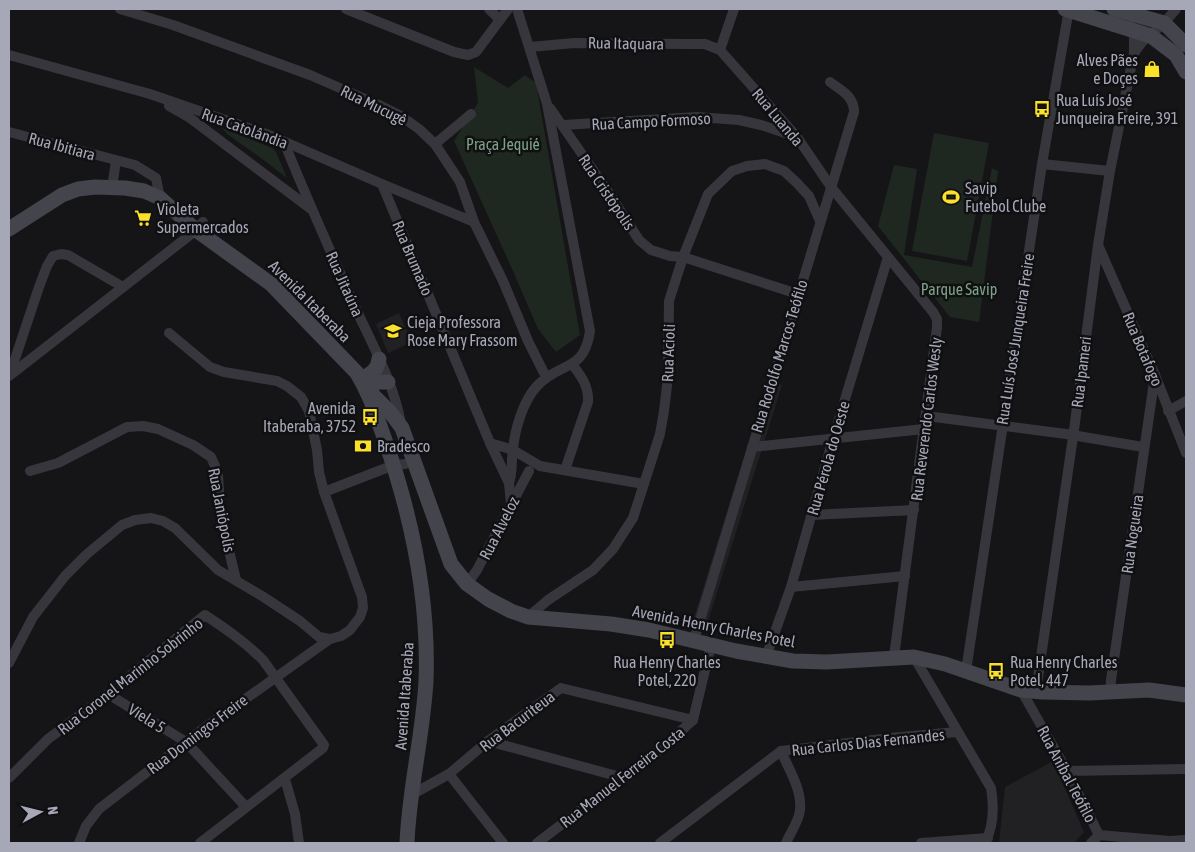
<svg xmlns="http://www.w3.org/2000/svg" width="1195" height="852" font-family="'Asap Condensed',sans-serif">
	<rect width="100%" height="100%" fill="#151517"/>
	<!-- built -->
	<g fill="#212124">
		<path d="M399,313L412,342L388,353L376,324Z"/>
		<path d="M768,379L782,385L705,631L691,627Z"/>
		<path d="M1053,761L1084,832L1074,843H999L1005,787Z"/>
	</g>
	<!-- green -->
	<g fill="#1f2721">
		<path d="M474,67L508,88L525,75L536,83L580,335L556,352L538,329L513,271L454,141L478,103Z"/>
		<path d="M222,128L272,148L276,152L287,178L261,158L227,134Z"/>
		<path d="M934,133L989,143L967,261L912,251Z"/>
		<path d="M894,165L917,169L904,255L972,267L992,168L998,171L979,322L950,317L878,226Z"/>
	</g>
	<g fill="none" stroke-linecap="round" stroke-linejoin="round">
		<!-- street -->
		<g stroke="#36363c" stroke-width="10">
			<path d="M120,9L173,25L310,75L379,105L401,116L419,129L435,144L460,182L474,222L503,281L528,341L546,377"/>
			<path d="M346,9L454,52L468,55L476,52L508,9"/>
			<path d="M489,9L500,20"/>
			<path d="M530,47L574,43L687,44H705L720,50L797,137L831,187L933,312L937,319V327L894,657"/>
			<path d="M720,50L734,9"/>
			<path d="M1134,53L1142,42L1164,23L1176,9"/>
			<path d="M9,55L150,94L269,135L382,184L474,222"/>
			<path d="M169,106L190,118L311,209"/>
			<path d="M550,108L609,193L639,240L651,250L670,256L683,257L798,294"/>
			<path d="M563,125L697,117L739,120L761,125L794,136"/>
			<path d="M9,132L135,165L156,178L160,198"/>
			<path d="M284,142C306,197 331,252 355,307C372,344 394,383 401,424"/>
			<path d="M435,144L471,114"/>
			<path d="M1042,164L1110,171"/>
			<path d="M382,184L490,443"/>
			<path d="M112,187L116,161"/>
			<path d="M1098,245L1155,375L1186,453"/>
			<path d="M10,374L39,287L47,266L53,256L61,254L68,255L123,287"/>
			<path d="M9,376L190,235L203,222"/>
			<path d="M1168,411L1186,401"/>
			<path d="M926,416L1066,434L1143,447"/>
			<path d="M752,447L924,429"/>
			<path d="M565,470L588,402C589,386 581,376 572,364"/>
			<path d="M30,471L58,463L127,427L143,426L158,429L193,445L211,457L215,466L218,476L221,517L236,580"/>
			<path d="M509,483C513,472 511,461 513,449C515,429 523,401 537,386C560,361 584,373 590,331L547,104L517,9"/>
			<path d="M324,492L394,465L405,464"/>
			<path d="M511,504L509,483L490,443L513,450L540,466L644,484"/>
			<path d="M811,515L914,510"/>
			<path d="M467,584L477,570L529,471"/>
			<path d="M791,587L905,576"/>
			<path d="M528,617L548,600L593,570L613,549L633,518L660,434L664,411L668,377L669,301L683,257L708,194L732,171L747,166L765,164L784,171L796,182L809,196L820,221"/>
			<path d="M694,640L854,112C854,96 841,90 830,82"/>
			<path d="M766,657L791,587L833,439L888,257"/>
			<path d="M914,657L991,788C994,806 994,826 985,843"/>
			<path d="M9,663L33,617L65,576L87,554L122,525L135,520L151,518L163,521L175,528L218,570L262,596L300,621L319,637L330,639L341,636L350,630L360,617L363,608L362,597L324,492L319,472L317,450L309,411L301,397L287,386L277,381L224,372L210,367L169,333"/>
			<path d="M966,671L1042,164L1069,9"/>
			<path d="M1021,690L1067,771L1099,835L1170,841L1186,840"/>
			<path d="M1036,691L1074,430L1098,245L1110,171L1134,53V36L1130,26"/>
			<path d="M1110,693L1111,680L1155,375"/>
			<path d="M108,694L186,742L246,807"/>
			<path d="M488,741L624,778"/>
			<path d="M781,751C789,770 805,794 799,815C796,825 790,834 786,843"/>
			<path d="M1067,771L1186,769"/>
			<path d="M449,774L503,843"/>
			<path d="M9,778L48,739L108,694L205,615C226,629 245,642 263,660L324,745L323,748L200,843"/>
			<path d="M285,779L295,814L299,843"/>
			<path d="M411,795L449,774L488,741L561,688L693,720"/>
			<path d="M79,843L86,826L99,809L207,726L330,639"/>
			<path d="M537,843L661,749L693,720L711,645"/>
			<path d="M660,843L781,751L890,738L957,732"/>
			<path d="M921,843L988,838"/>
			<path d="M1091,843L1099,835"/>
		</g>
		<!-- secondary -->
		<g stroke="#43444c" stroke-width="15">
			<path d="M1065,9L1151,36L1176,55L1186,72"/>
			<path d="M1114,9L1164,23L1186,45"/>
			<path d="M9,229L62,195L78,189L95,187L125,188L144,191L160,198L196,230L271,284L357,373C371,396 377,418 386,443C413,521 429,599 426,681C423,736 409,789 407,843"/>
			<path d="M360,378C370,376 378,370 379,359"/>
			<path d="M368,390L390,412L402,428L451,564L467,584L488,599L511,611L528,617L611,624L649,630L736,651L793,661L827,662L914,657L945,664L1021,690L1042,692L1089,693L1149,690L1186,695"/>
			<path d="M368,390L377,382H388"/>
		</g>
	</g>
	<!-- icons -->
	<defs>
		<g id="shop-bare" transform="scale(1.35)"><path d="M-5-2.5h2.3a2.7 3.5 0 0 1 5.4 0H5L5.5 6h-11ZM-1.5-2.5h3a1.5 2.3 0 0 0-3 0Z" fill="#fae029" stroke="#101012" stroke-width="2.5" paint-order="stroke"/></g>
		<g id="bus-bare" transform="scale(1.35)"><path d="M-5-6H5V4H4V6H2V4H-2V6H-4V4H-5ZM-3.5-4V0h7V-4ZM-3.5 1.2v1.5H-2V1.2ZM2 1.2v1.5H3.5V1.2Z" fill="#fae029" stroke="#101012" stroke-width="2.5" paint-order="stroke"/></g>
		<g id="stadium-bare" transform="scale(1.35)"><path d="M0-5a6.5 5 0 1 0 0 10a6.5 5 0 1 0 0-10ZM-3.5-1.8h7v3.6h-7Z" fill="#fae029" stroke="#101012" stroke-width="2.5" paint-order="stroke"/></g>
		<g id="supermarket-bare" transform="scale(1.35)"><path d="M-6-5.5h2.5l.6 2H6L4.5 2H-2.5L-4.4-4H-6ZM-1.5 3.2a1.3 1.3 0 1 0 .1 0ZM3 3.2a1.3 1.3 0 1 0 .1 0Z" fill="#fae029" stroke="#101012" stroke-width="2.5" paint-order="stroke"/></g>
		<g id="school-bare" transform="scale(1.35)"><path d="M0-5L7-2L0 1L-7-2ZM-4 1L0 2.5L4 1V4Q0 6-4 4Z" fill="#fae029" stroke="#101012" stroke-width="2.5" paint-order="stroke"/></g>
		<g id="bank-bare" transform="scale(1.35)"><path d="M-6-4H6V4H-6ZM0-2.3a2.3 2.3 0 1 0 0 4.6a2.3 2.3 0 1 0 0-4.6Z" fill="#fae029" stroke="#101012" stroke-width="2.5" paint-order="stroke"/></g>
	</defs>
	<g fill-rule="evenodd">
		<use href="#shop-bare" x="1152" y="69"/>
		<use href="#bus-bare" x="1042" y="109"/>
		<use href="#stadium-bare" x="951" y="197"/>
		<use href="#supermarket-bare" x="143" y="218"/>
		<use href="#school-bare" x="393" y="331"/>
		<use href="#bus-bare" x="370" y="417"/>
		<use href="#bank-bare" x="363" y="446"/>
		<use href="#bus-bare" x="667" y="640"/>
		<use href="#bus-bare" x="996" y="671"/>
	</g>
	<g text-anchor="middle" stroke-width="5" stroke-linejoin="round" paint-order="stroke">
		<!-- street labels -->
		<g font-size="16" fill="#a6a8b8" stroke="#101012">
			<text transform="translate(626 43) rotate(1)" y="6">Rua Itaquara</text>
			<text transform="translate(374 105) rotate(26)" y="6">Rua Mucugê</text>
			<text transform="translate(778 117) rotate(50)" y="6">Rua Luanda</text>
			<text transform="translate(651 121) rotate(-3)" y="6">Rua Campo Formoso</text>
			<text transform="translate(245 128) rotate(20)" y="6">Rua Catolândia</text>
			<text transform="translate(62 146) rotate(15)" y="6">Rua Ibitiara</text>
			<text transform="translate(607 192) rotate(56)" y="6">Rua Cristópolis</text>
			<text transform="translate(413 258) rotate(67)" y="6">Rua Brumado</text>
			<text transform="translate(345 284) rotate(66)" y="6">Rua Jitaúna</text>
			<text transform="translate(310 301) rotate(45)" y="6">Avenida Itaberaba</text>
			<text transform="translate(1015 339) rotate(-81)" y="6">Rua Luís José Junqueira Freire</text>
			<text transform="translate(1143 349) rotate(67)" y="6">Rua Botafogo</text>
			<text transform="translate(668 353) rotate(-88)" y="6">Rua Acioli</text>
			<text transform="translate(779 356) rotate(-73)" y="6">Rua Rodolfo Marcos Teófilo</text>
			<text transform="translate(1081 372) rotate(-83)" y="6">Rua Ipameri</text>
			<text transform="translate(926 419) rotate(-83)" y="6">Rua Reverendo Carlos Wesly</text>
			<text transform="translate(828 458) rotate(-74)" y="6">Rua Pérola do Oeste</text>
			<text transform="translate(222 510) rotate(79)" y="6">Rua Janiópolis</text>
			<text transform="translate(499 528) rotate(-63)" y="6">Rua Alveloz</text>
			<text transform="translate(1132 534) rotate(-82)" y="6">Rua Nogueira</text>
			<text transform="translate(714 626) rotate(11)" y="6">Avenida Henry Charles Potel</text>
			<text transform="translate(130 676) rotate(-38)" y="6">Rua Coronel Marinho Sobrinho</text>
			<text transform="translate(404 696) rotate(-86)" y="6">Avenida Itaberaba</text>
			<text transform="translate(147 718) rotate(32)" y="6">Viela 5</text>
			<text transform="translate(517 721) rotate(-37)" y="6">Rua Bacuriteua</text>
			<text transform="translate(197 734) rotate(-37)" y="6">Rua Domingos Freire</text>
			<text transform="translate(868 742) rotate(-6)" y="6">Rua Carlos Dias Fernandes</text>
			<text transform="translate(1067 774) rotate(62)" y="6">Rua Aníbal Teófilo</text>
			<text transform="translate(622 777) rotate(-38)" y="6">Rua Manuel Ferreira Costa</text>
		</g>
		<!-- poi labels -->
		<g font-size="16" fill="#a6a8b8" stroke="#101012" text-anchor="start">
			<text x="1138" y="66" text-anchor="end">Alves Pães<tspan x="1138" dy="18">e Doçes</tspan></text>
			<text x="1056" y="106">Rua Luís José<tspan x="1056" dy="18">Junqueira Freire, 391</tspan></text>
			<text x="965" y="194">Savip<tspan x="965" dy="18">Futebol Clube</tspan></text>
			<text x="157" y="215">Violeta<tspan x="157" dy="18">Supermercados</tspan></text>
			<text x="407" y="328">Cieja Professora<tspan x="407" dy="18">Rose Mary Frassom</tspan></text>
			<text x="356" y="414" text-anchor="end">Avenida<tspan x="356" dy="18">Itaberaba, 3752</tspan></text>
			<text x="377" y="452">Bradesco</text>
			<text x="667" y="668" text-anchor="middle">Rua Henry Charles<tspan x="667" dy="18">Potel, 220</tspan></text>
			<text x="1010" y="668">Rua Henry Charles<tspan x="1010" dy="18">Potel, 447</tspan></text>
		</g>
		<!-- park labels -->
		<g font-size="16" fill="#7ca387" stroke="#101012">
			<text x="503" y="150">Praça Jequié</text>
			<text x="959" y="295">Parque Savip</text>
		</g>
	</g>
	<!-- border -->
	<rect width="1195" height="852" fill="none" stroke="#a6a8b8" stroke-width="20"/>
	<!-- north arrow -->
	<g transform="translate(40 812) rotate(83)" stroke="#101012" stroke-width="4" paint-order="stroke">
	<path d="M0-4L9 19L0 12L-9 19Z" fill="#a6a8b8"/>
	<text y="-8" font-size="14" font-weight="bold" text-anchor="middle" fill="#a6a8b8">N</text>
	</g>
</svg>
